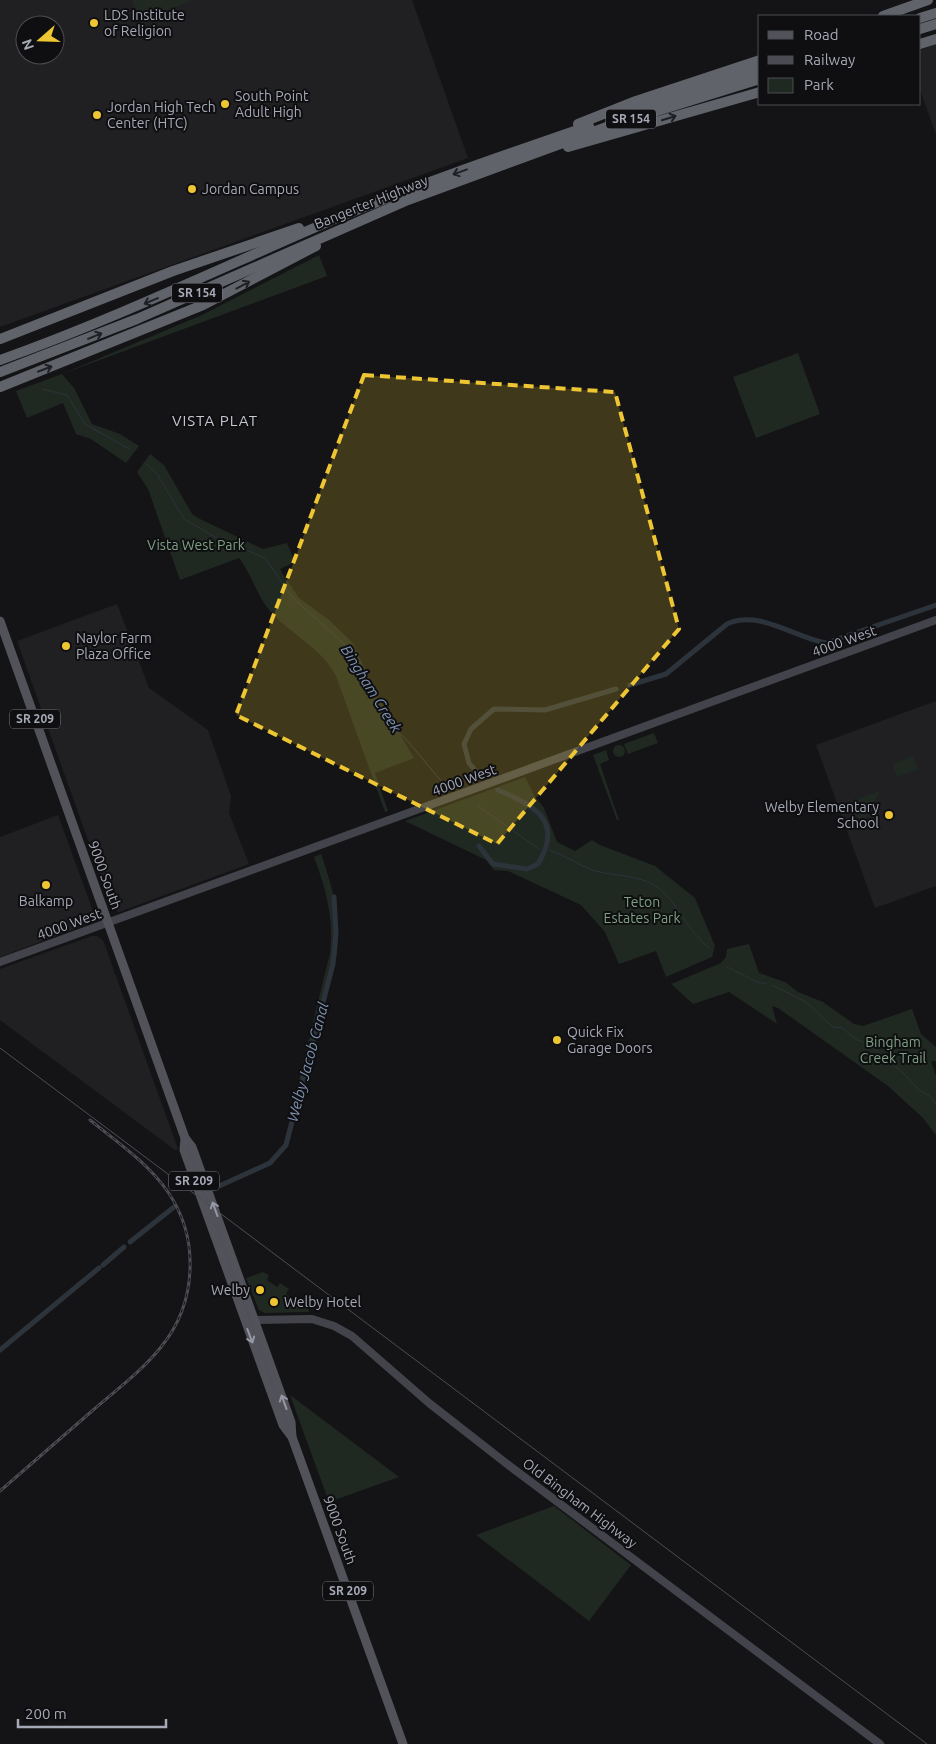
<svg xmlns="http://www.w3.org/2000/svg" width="936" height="1744" font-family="Ubuntu,sans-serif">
	<rect width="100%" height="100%" fill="#141416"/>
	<!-- built -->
	<g fill="#202023" fill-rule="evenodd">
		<path d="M0,0H412L468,158L0,327ZM25,25H55V55H25Z"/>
		<path d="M936,44V134L920,90V50Z"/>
		<path d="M117,604L149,688L208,730L231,796L229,813L249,864L119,912L113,909L111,905L17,641Z"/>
		<path d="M936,701V886L875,908L816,745Z"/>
		<path d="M58,815L93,911V920L88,924L0,957V837Z"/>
		<path d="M92,936H97L103,940L178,1149L175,1150L0,1020V969Z"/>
	</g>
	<!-- green -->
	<g fill="#202822">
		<path d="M132,0H193L173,8L174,11L141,24Z"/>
		<path d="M319,255L327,276L62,374L74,388L92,424L120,434L139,446L126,463L91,439L76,434L63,403L27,418L16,391L62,374L202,315Z"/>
		<path d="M798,353L820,414L756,438L733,377Z"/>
		<path d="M150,454L164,465L192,514L198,518L263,549L287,543L295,562L280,569L282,573L299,598L329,620L353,643L375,692L414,758L375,773L388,811L385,812L336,676C321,647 291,635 270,611C257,596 252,575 239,558L180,580L148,489L137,472Z"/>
		<path d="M654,733L658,743L628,754L624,744Z"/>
		<circle cx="619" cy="751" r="6"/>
		<path d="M606,750L609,760L600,764L619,820H617L593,755Z"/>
		<path d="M913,756L918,769L897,777L893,764Z"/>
		<path d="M525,777L534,795L544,808L557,842L575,851L592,840L600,845L655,866L695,898L715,946L712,957L666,977L656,951L619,964L605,932L581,905L508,871L494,870L486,860L405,821Z"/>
		<path d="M880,791L862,826L852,801Z"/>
		<path d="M321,854C334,892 340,913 337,954L300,1102L296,1092L330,953C334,918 326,889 314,857Z"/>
		<path d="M749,944L759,973L785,982L798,992L823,1002L854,1024L863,1026L912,1009L921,1034L936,1047V1061H931L936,1076V1135L923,1118L888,1086L778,1008L772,1006L777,1024L729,992L693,1004L671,984L721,963L726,957L727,949Z"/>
		<path d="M263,1272L269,1275L267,1280L277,1287L280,1283L289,1289L286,1294L296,1301L300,1298L308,1304L309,1312L265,1313L259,1310L246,1278Z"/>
		<path d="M290,1395L399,1477L329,1502Z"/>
		<path d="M554,1506L631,1565L589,1621L476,1535Z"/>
	</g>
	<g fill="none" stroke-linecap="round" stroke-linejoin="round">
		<!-- stream -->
		<g stroke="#2c333b" stroke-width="1">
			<path d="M42,389L67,395L85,424L129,449"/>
			<path d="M146,464L157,474L184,519L215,537L265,558L293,598L344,644L391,726L406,739L442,782"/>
			<path d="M478,806L539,849"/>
			<path d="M550,850C565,855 578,865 592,870C615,877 644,874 662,891C680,908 690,933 709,948"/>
			<path d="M727,967L757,982L767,984"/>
			<path d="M772,985L806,1002L833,1027L842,1028L857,1040L867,1043L903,1073L919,1090L931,1097L936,1104"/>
		</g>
		<!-- canal -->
		<g stroke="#2c333b" stroke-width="5">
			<path d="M630,685L666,674L727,624C759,609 795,638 826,643L936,605"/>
			<path d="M480,776L469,763L464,744L471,729L494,709L545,710L616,689"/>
			<path d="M479,846L493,864L527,869L538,864C564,821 535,806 498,790"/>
			<path d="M217,1187L270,1163L286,1145L333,964L336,933L334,897"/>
			<path d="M130,1242L174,1207"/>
			<path d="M103,1265L124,1247"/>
			<path d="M0,1350L99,1268"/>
		</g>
		<!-- secondary -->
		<g stroke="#43444b" stroke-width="8">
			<path d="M0,962L936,620"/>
			<path d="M255,1320L312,1319L334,1326L352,1336L429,1403L511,1467L880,1744"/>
		</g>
		<!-- primary -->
		<g stroke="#51525a" stroke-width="9">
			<path d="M0,621L185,1138L192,1147L291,1422L292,1437L403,1744"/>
			<path d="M185,1138L184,1150L283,1425L292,1437"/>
		</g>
		<!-- motorway -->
		<g stroke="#61636b" stroke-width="10">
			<path d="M883,16L928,0"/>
			<path d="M920,18L936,13"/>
			<path d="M920,29L936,24"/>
			<path d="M920,44L936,39"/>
			<path d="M617,116L760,70"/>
			<path d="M578,124L636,101L760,60"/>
			<path d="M568,147L760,92"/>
			<path d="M0,339L173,271L299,228"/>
			<path d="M0,360C115,319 225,266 337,218C420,184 505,155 589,126"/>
			<path d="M0,372L137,319L408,200L612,125L760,79"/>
			<path d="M0,387L203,305L316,246"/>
		</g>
		<!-- tram -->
		<path stroke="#4c4d54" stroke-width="1" d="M0,1048L927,1744"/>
		<!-- rail casing -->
		<g stroke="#4c4d54" stroke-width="3">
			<path id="rail" d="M0,1491C31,1464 61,1438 92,1411C115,1391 142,1371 161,1347C197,1303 200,1239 168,1192C148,1163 117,1142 90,1120"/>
		</g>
		<!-- rail -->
		<use href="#rail" stroke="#0f0f11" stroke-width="1" stroke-dasharray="4" stroke-linecap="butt"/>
	</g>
	<!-- one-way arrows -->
	<defs><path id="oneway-shaft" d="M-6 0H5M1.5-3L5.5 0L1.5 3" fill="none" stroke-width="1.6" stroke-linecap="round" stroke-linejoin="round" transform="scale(1.25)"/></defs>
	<g stroke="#1f2023">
		<use href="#oneway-shaft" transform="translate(669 118) rotate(-17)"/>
		<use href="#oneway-shaft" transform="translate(460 172) rotate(160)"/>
		<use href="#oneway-shaft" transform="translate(243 285) rotate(-28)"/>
		<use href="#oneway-shaft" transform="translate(151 301) rotate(157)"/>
		<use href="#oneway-shaft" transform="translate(95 336) rotate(-22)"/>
		<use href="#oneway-shaft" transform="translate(45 369) rotate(-21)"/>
	</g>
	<g stroke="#9598a4">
		<use href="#oneway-shaft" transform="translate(215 1209) rotate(-110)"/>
		<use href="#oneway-shaft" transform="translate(250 1336) rotate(69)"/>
		<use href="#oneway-shaft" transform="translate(284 1402) rotate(-110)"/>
	</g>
	<!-- marked area -->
	<path fill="#eec633" fill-opacity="0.2" stroke="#eec633" stroke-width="4" stroke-dasharray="10 6" stroke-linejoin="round" d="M364,375L615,392L679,629L497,844L236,715Z"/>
	<!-- markers -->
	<g fill="#eec633" stroke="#0f0f11" stroke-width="2">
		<circle cx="94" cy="23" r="5"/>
		<circle cx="225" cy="104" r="5"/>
		<circle cx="97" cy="115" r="5"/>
		<circle cx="192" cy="189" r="5"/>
		<circle cx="66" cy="646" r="5"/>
		<circle cx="889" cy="815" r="5"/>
		<circle cx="46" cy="885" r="5"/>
		<circle cx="557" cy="1040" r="5"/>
		<circle cx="260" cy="1290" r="5"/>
		<circle cx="274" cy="1302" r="5"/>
	</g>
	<g text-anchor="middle" stroke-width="4" stroke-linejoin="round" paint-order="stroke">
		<!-- shield labels -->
		<g fill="#0f0f11" stroke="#797b84" stroke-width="1">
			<rect x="606" y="109.5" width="50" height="19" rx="4"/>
			<rect x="172" y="283.5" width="50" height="19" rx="4"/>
			<rect x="10" y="709.5" width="50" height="19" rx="4"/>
			<rect x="169" y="1171.5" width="50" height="19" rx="4"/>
			<rect x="323" y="1581.5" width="50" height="19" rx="4"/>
		</g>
		<g font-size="12" font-weight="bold" fill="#a6a9b6">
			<text x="631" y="123">SR 154</text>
			<text x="197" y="297">SR 154</text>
			<text x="35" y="723">SR 209</text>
			<text x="194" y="1185">SR 209</text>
			<text x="348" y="1595">SR 209</text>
		</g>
		<!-- poi labels -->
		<g font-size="14" fill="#a6a9b6" stroke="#0f0f11" text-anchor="start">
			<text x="104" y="20">LDS Institute<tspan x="104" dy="16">of Religion</tspan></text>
			<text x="235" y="101">South Point<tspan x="235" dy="16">Adult High</tspan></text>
			<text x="107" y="112">Jordan High Tech<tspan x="107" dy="16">Center (HTC)</tspan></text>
			<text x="202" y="194">Jordan Campus</text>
			<text x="76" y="643">Naylor Farm<tspan x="76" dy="16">Plaza Office</tspan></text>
			<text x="879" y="812" text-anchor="end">Welby Elementary<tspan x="879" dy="16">School</tspan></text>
			<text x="46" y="906" text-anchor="middle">Balkamp</text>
			<text x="567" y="1037">Quick Fix<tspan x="567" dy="16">Garage Doors</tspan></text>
			<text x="250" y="1295" text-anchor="end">Welby</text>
			<text x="284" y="1307">Welby Hotel</text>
		</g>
		<!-- street labels -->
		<g font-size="14" fill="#a6a9b6" stroke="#0f0f11">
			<text transform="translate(371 202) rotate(-22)" y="5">Bangerter Highway</text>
			<text transform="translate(844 641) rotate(-20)" y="5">4000 West</text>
			<text transform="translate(464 780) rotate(-20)" y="5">4000 West</text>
			<text transform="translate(105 875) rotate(70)" y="5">9000 South</text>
			<text transform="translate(69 924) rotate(-20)" y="5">4000 West</text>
			<text transform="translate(580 1503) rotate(37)" y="5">Old Bingham Highway</text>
			<text transform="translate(340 1530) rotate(70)" y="5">9000 South</text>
		</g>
		<!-- park labels -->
		<g font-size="14" fill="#7da184" stroke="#0f0f11">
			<text x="196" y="550">Vista West Park</text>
			<text x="642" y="907">Teton<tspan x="642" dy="16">Estates Park</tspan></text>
			<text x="893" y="1047">Bingham<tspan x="893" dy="16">Creek Trail</tspan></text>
		</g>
		<!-- neighbourhood labels -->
		<g font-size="15" letter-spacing="1" fill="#c7c8d2" stroke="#0f0f11">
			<text x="215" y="426">VISTA PLAT</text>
		</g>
		<!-- water labels -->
		<g font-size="15" font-style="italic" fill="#7d92b0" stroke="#0f0f11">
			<text transform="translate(371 689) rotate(58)" y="5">Bingham Creek</text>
			<text transform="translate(308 1062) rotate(-75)" y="5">Welby Jacob Canal</text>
		</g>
	</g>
	<!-- legend -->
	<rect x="758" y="15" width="162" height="90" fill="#0f0f11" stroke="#4b4d53"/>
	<rect x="768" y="31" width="25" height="8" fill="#51525a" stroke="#4b4d53"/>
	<text x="804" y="40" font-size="15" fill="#a6a9b6">Road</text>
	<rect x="768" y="56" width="25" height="8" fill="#4c4d54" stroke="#4b4d53"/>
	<text x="804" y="65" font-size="15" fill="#a6a9b6">Railway</text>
	<rect x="768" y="78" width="25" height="15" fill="#202822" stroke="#4b4d53"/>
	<text x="804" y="90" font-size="15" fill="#a6a9b6">Park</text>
	<!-- north arrow -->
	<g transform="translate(40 40) rotate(250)"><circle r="24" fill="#0f0f11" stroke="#4b4d53"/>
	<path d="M0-4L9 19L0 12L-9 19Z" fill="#eec633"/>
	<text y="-8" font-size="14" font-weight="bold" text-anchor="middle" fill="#a6a9b6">N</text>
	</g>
	<!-- scale -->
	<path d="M18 1719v8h148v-8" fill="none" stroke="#a6a9b6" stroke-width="2.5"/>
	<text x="25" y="1719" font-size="15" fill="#a6a9b6" stroke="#0f0f11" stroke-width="4" paint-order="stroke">200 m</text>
</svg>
